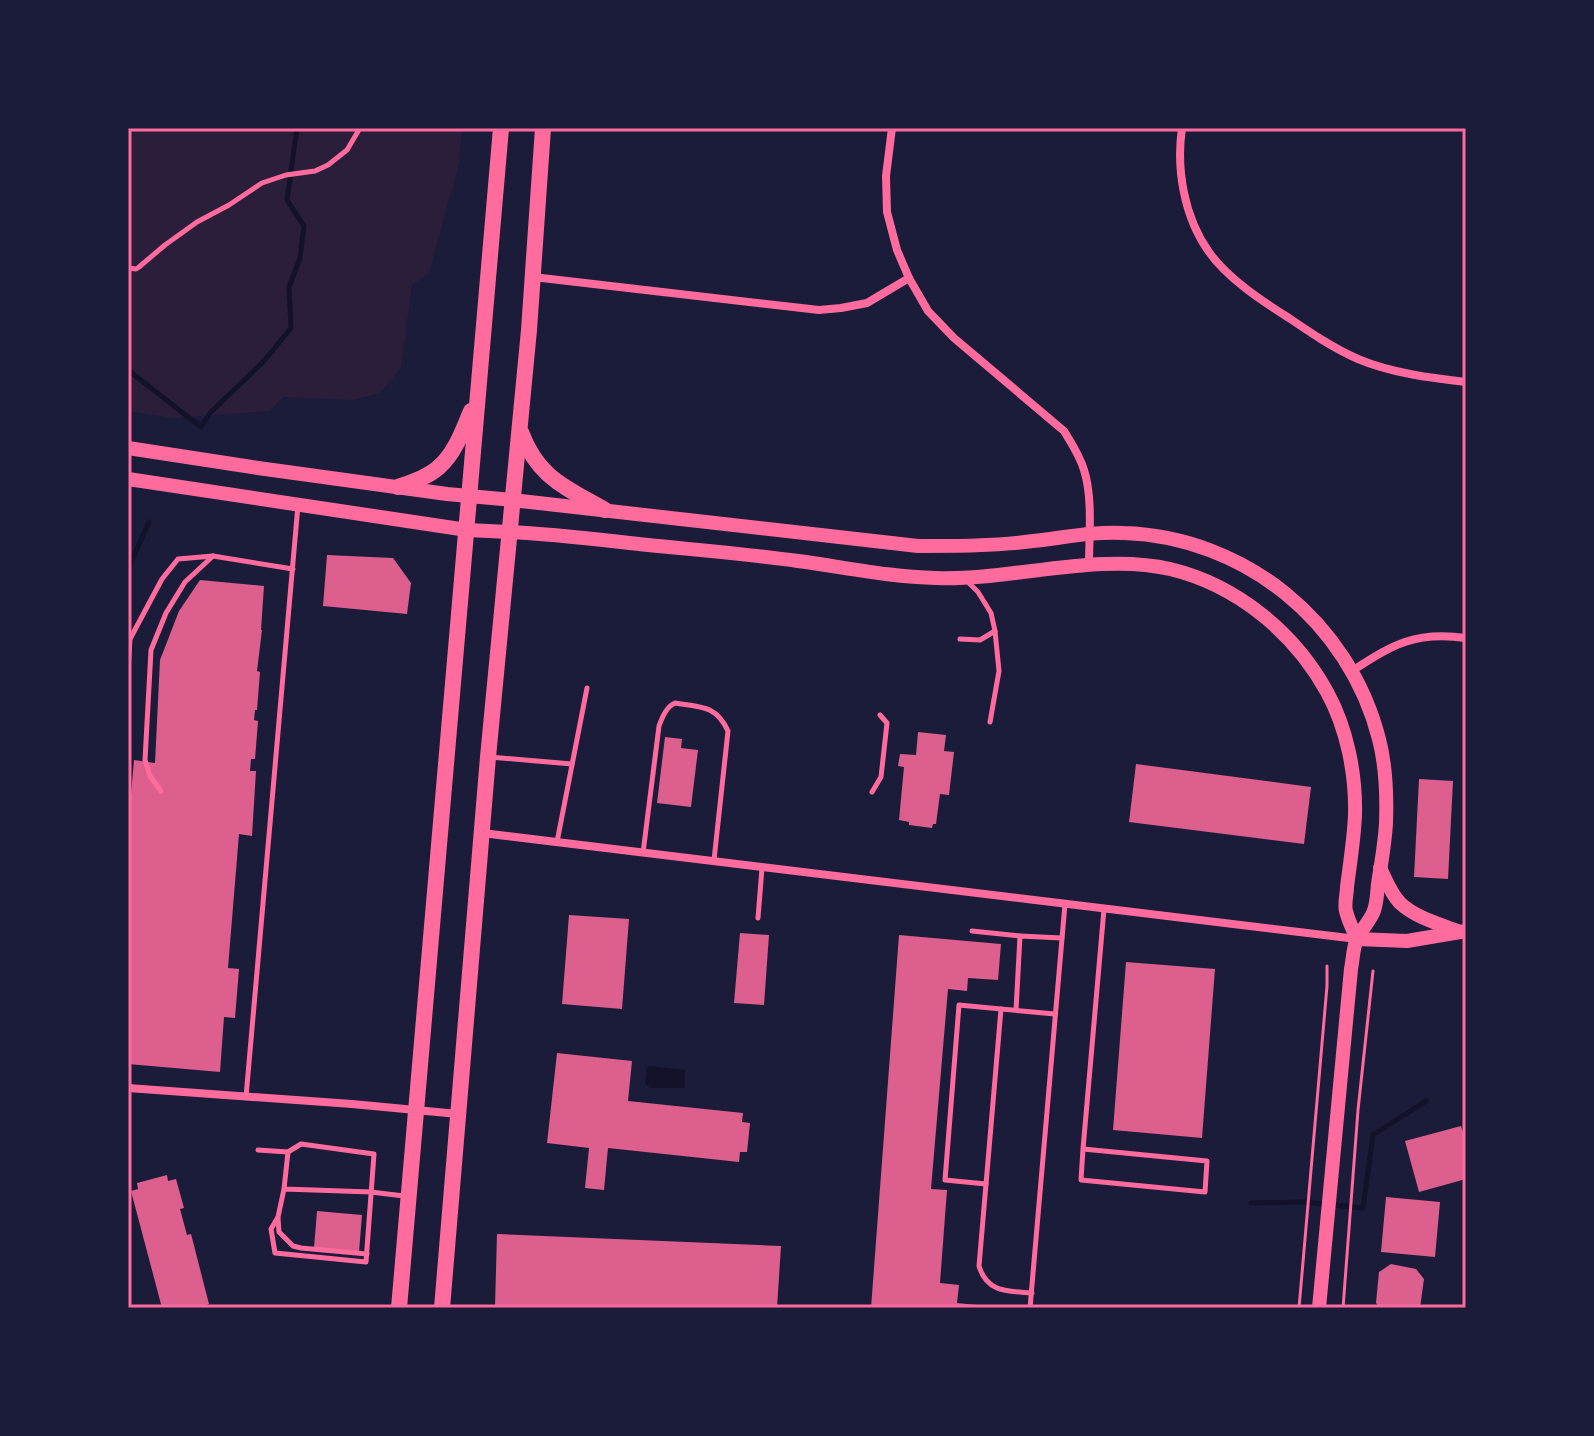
<svg xmlns="http://www.w3.org/2000/svg" width="1594" height="1436" font-family="Signika,sans-serif">
	<rect width="100%" height="100%" fill="#1b1b3a"/>
	<!-- green -->
	<path fill="#2a1e3b" d="M128,128H462L459,164L429,273L412,285L401,368L380,393L352,400L283,397L270,411L173,418L128,411Z"/>
	<!-- water -->
	<path fill="#12122b" d="M650,1066L685,1070V1088H650L645,1084L647,1067Z"/>
	<g fill="none" stroke-linecap="round" stroke-linejoin="round">
		<!-- stream -->
		<g stroke="#12122b" stroke-width="5">
			<path d="M128,370L201,427L210,413L264,361L291,328L289,287L300,258L304,226L287,200L297,128"/>
			<path d="M128,569L149,522"/>
			<path d="M1251,1203L1304,1202L1363,1208L1373,1135L1426,1101"/>
		</g>
	</g>
	<!-- building -->
	<g fill="#dd5f8e">
		<path d="M327,555L393,558L411,583L407,614L323,606Z"/>
		<path d="M200,580L264,586L261,630H262L257,671L260,672L257,710H255L254,720L258,721L255,759H251L250,771H256L252,836L239,834L228,968L239,969L235,1018L224,1017L220,1072L128,1064V829L134,760L155,763L160,660L179,611Z"/>
		<path d="M918,732L946,735L944,751L954,752L949,795L940,794L936,824H933L932,828L909,825V822L899,820L904,767L898,766L900,754L916,755Z"/>
		<path d="M665,737L682,739L681,748L698,750L691,807L657,803Z"/>
		<path d="M1136,764L1311,787L1304,844L1129,822Z"/>
		<path d="M1419,779L1453,781L1448,879L1414,877Z"/>
		<path d="M569,915L629,919L622,1009L562,1004Z"/>
		<path d="M740,933L769,935L764,1005L734,1003Z"/>
		<path d="M899,935L1001,944L998,980L968,978L967,991L948,989L931,1189L947,1190L940,1283L959,1285L957,1303L987,1306V1308H871Z"/>
		<path d="M1126,962L1215,969L1202,1138L1113,1130Z"/>
		<path d="M557,1053L632,1061L628,1101L743,1113L742,1122L750,1123L747,1152H740L739,1162L608,1148L604,1190L585,1188L589,1148L547,1143Z"/>
		<path d="M1461,1126L1466,1142V1179L1419,1192L1405,1141Z"/>
		<path d="M167,1175L168,1181L176,1179L184,1208L180,1209L187,1235L191,1234L209,1304L206,1305L207,1308H162L131,1191L138,1189L137,1183Z"/>
		<path d="M1386,1197L1440,1202L1435,1257L1381,1252Z"/>
		<path d="M317,1211L362,1215L359,1252L314,1248Z"/>
		<path d="M497,1234L781,1246L777,1308L495,1307Z"/>
		<path d="M1391,1264L1416,1269L1424,1279L1420,1308H1380L1376,1303L1379,1272Z"/>
	</g>
	<g fill="none" stroke-linecap="round" stroke-linejoin="round">
		<!-- path -->
		<g stroke="#ff6b9d" stroke-width="3">
			<path d="M1299,1308L1327,986V966"/>
			<path d="M1343,1308L1358,1110L1373,971"/>
		</g>
		<!-- service -->
		<g stroke="#ff6b9d" stroke-width="5">
			<path d="M128,268L136,269L139,267L165,245L197,222L229,205L262,183L286,175L315,171L328,165L347,150L360,128"/>
			<path d="M967,581L978,592L991,613L995,631L999,671L990,722"/>
			<path d="M960,639L980,640L995,631"/>
			<path d="M128,671L130,639L162,579L178,559L213,556L293,569"/>
			<path d="M489,757L572,764"/>
			<path d="M161,791L150,776L145,760L151,650L166,613L185,582L213,556"/>
			<path d="M872,792L881,777L887,723L880,715"/>
			<path d="M557,842L587,688"/>
			<path d="M643,853L659,726C662,718 666,707 675,703C700,707 716,705 728,731L714,860"/>
			<path d="M758,918L762,868"/>
			<path d="M972,931L1020,936"/>
			<path d="M1016,1010L1020,936L1062,938"/>
			<path d="M246,1097L298,505"/>
			<path d="M1083,1149L1207,1161L1205,1192L1081,1180L1083,1149L1104,909"/>
			<path d="M258,1150L288,1152"/>
			<path d="M986,1184L945,1180L959,1005L1001,1009"/>
			<path d="M284,1189L278,1217L271,1229L275,1253L366,1262L374,1154L301,1144L288,1152L284,1189L371,1192L404,1196"/>
			<path d="M278,1218L279,1232L293,1246L301,1248L367,1254"/>
			<path d="M1032,1293C1008,1291 987,1293 979,1266L1001,1009L1055,1014"/>
			<path d="M1030,1308L1065,904"/>
		</g>
		<!-- minor -->
		<g stroke="#ff6b9d" stroke-width="8">
			<path d="M892,128L886,176L887,212L897,250L909,278L928,311L954,338L1064,431C1072,444 1080,456 1084,470C1093,498 1089,536 1089,565"/>
			<path d="M1182,128C1176,169 1184,217 1209,252C1227,278 1262,301 1289,318C1311,333 1333,348 1358,359C1391,373 1431,378 1466,382"/>
			<path d="M533,277L819,310L841,308L867,303L909,278"/>
			<path d="M1352,671C1393,644 1416,631 1466,638"/>
			<path d="M482,833L1357,939"/>
			<path d="M128,1088L352,1104L458,1114"/>
		</g>
		<!-- tertiary -->
		<g stroke="#ff6b9d" stroke-width="14">
			<path d="M512,500L918,546C957,546 995,546 1033,541C1063,538 1093,531 1124,533C1245,537 1349,622 1379,739C1386,766 1387,795 1386,823C1385,843 1381,864 1378,884C1377,893 1377,905 1373,913C1369,922 1361,930 1357,939C1353,947 1353,959 1351,969L1319,1308"/>
			<path d="M509,532C556,534 602,540 648,545C698,550 748,554 798,561C844,567 889,577 936,578C1010,581 1098,552 1170,569C1237,585 1295,633 1327,692C1347,728 1356,774 1355,815C1354,839 1350,863 1347,887C1347,894 1344,904 1346,911C1348,920 1353,930 1357,939"/>
			<path d="M1380,868C1386,880 1391,894 1400,903C1416,918 1440,924 1460,932"/>
			<path d="M1357,939L1407,941L1466,931"/>
		</g>
		<!-- secondary -->
		<g stroke="#ff6b9d" stroke-width="14">
			<path d="M128,448L258,468L447,494L512,500"/>
			<path d="M128,479L467,530L509,532"/>
		</g>
		<!-- primary -->
		<g stroke="#ff6b9d" stroke-width="16">
			<path d="M521,432C538,478 565,487 605,510"/>
			<path d="M398,487C412,482 428,477 439,467C455,453 463,430 471,411"/>
			<path d="M399,1308L501,128"/>
			<path d="M442,1308L488,757L529,330L543,128"/>
		</g>
	</g>
	<!-- border -->
	<rect width="1594" height="1436" fill="none" stroke="#1b1b3a" stroke-width="260"/>
	<rect x="130" y="130" width="1334" height="1176" fill="none" stroke="#ff6b9d" stroke-width="3"/>
</svg>
